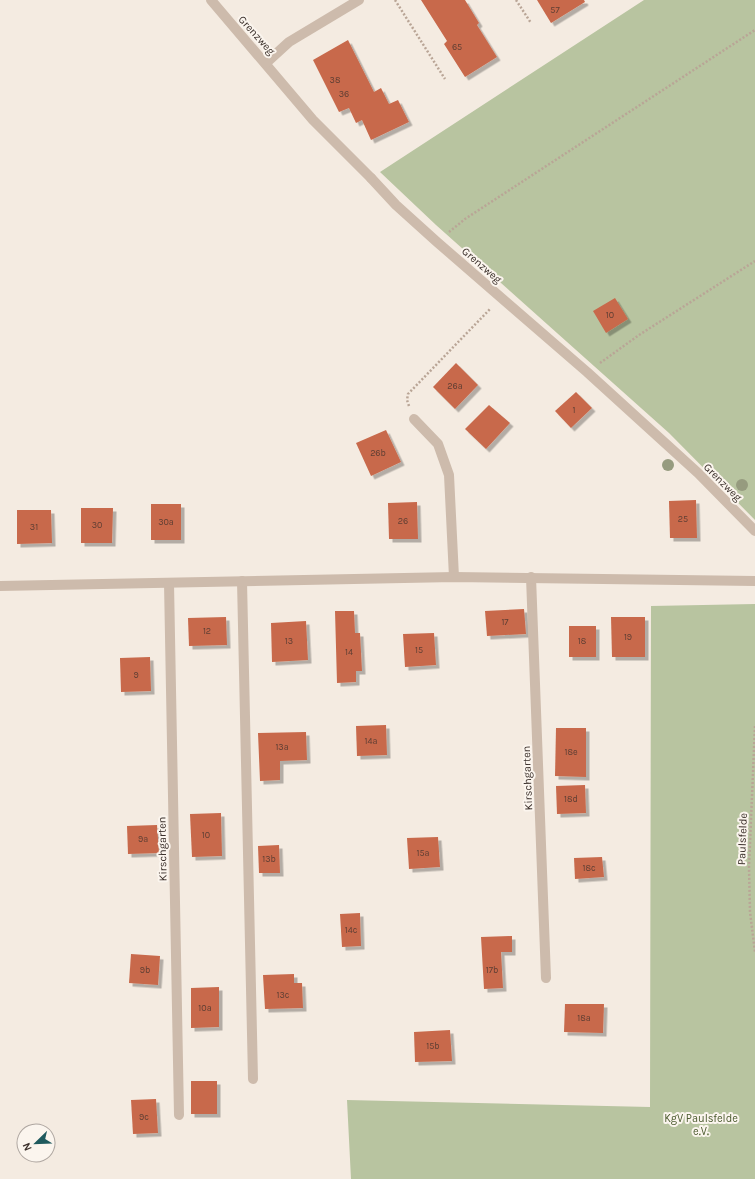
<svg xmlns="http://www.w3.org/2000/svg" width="755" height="1179" font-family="Karla,sans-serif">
	<defs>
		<filter id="shadow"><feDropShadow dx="3.5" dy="3.5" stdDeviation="0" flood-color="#0004"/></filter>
	</defs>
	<rect width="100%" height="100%" fill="#f4ebe1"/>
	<!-- green -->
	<g fill="#b8c4a0">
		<path d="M644,0H755V520L669,433L436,225L380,172Z"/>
		<path d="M755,604V1179H351L347,1100L650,1107L651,606Z"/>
	</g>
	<!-- building -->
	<g fill="#c8694b" filter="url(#shadow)">
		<path d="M421,0H465L479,23L477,25L497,57L465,77L444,44L447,41Z"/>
		<path d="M537,0H584L585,2L551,23Z"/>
		<path d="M348,40L374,92L381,88L389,104L398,100L409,122L371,140L362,120L356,123L349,108L339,112L313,60Z"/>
		<path d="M615,298L628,319L606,333L593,311Z"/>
		<path d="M456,363L478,385L455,409L433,387Z"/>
		<path d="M576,392L592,408L571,428L555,411Z"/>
		<path d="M489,405L510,423L486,449L465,429Z"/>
		<path d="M386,430L401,462L371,476L356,443Z"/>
		<path d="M696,500L697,538H670L669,501Z"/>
		<path d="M417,502L418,539H389L388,503Z"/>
		<rect x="151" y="504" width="30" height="36"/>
		<path d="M81,508H113L112,543H81Z"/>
		<path d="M17,510H51L52,543L17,544Z"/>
		<path d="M524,609L526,634L487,636L485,611Z"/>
		<path d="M335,611H354L355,633H360L362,671H356V682L337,683Z"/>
		<path d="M226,617L227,645L189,646L188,618Z"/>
		<path d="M611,617H645V657H612Z"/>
		<path d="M306,621L308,660L272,662L271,623Z"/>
		<rect x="569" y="626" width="27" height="31"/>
		<path d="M434,633L436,665L405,667L403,634Z"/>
		<path d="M150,657L151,691L121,692L120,658Z"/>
		<path d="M386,725L387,755L357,756L356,726Z"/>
		<path d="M556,728H586V777L555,776Z"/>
		<path d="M306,732L307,760L280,761V780L260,781L258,733Z"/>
		<path d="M585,785L586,813L557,814L556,786Z"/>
		<path d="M221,813L222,856L192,857L190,814Z"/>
		<path d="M157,825L159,853L128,854L127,826Z"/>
		<path d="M438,837L440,867L409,869L407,838Z"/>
		<path d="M279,845L280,873H259L258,846Z"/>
		<path d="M602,857L604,877L575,879L574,858Z"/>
		<path d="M360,913L361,946L342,947L340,914Z"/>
		<path d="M512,936V952H501L503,988L484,989L481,937Z"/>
		<path d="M131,954L160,956L158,985L129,983Z"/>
		<path d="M294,974V983H302L303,1008L265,1009L263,975Z"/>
		<path d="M219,987V1027L191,1028V988Z"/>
		<path d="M565,1004H604L603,1033L564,1032Z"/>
		<path d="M450,1030L452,1061L415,1062L414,1032Z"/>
		<rect x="191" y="1081" width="26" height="33"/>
		<path d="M156,1099L158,1133L133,1134L131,1100Z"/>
	</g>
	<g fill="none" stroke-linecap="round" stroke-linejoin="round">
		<!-- path -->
		<g stroke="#b9a596" stroke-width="2.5" stroke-dasharray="2 2" stroke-linecap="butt">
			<path d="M395,0L445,79"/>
			<path d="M516,0L531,23"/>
			<path d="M449,232L465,219L755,30"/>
			<path d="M600,363L639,335L755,261"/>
			<path d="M409,406L407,400L408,394L491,308"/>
			<path d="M755,726L749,866L750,912L755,952"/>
		</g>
		<!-- lane -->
		<g stroke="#cdbbac" stroke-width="10">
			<path d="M371,178L396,205L437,242L587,372L698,473L755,531"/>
			<path d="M531,577L546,978"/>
			<path d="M242,581L253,1079"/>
			<path d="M169,583L179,1115"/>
		</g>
		<!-- street -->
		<g stroke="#cdbbac" stroke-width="10">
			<path d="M211,0L313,120L371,178"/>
			<path d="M266,63L289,42L359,0"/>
			<path d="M414,419L438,444L449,475L454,577"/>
			<path d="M0,586L454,577L755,581"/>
		</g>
	</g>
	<!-- trees -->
	<g fill="#969b7f">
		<circle cx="668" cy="465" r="6"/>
		<circle cx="742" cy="485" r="6"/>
	</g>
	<g text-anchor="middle" stroke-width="4" stroke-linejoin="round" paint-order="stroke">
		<!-- number labels -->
		<g font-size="9" fill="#5e3e33">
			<text x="555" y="13">57</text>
			<text x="457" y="50">65</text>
			<text x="335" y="83">38</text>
			<text x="344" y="97">36</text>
			<text x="610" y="318">10</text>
			<text x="455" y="389">26a</text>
			<text x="574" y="413">1</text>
			<text x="378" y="456">26b</text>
			<text x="683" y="522">25</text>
			<text x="403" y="524">26</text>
			<text x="166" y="525">30a</text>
			<text x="97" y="528">30</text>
			<text x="34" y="530">31</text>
			<text x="505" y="625">17</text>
			<text x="207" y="634">12</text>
			<text x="628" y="640">19</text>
			<text x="289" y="644">13</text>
			<text x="582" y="644">18</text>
			<text x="419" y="653">15</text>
			<text x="349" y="655">14</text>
			<text x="136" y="678">9</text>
			<text x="371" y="744">14a</text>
			<text x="282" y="750">13a</text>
			<text x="571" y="755">18e</text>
			<text x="571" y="802">18d</text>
			<text x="206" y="838">10</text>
			<text x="143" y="842">9a</text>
			<text x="423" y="856">15a</text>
			<text x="269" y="862">13b</text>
			<text x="589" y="871">18c</text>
			<text x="351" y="933">14c</text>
			<text x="145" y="973">9b</text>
			<text x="492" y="973">17b</text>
			<text x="283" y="998">13c</text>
			<text x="205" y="1011">10a</text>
			<text x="584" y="1021">18a</text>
			<text x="433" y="1049">15b</text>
			<text x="144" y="1120">9c</text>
		</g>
		<!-- street labels -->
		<g font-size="11" fill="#3b302b" stroke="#fbf5ee">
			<text transform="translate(257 35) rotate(48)" y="4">Grenzweg</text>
			<text transform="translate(482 265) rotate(41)" y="4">Grenzweg</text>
			<text transform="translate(723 482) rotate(45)" y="4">Grenzweg</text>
			<text transform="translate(527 778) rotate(-92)" y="4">Kirschgarten</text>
			<text transform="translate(742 839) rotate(-88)" y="4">Paulsfelde</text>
			<text transform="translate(162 849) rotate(-91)" y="4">Kirschgarten</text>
		</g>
		<!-- park labels -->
		<g font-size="11" fill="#4a5a2e" stroke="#fbf5ee">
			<text x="701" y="1122">KgV Paulsfelde<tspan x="701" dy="13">e.V.</tspan></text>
		</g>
	</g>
	<!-- north arrow -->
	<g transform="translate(36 1143) rotate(247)"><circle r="19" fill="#fbf5ee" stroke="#aea6a0"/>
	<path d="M0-3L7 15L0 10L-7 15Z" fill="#1f5a5e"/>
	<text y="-6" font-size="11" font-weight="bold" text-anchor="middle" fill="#3b302b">N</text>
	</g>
</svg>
